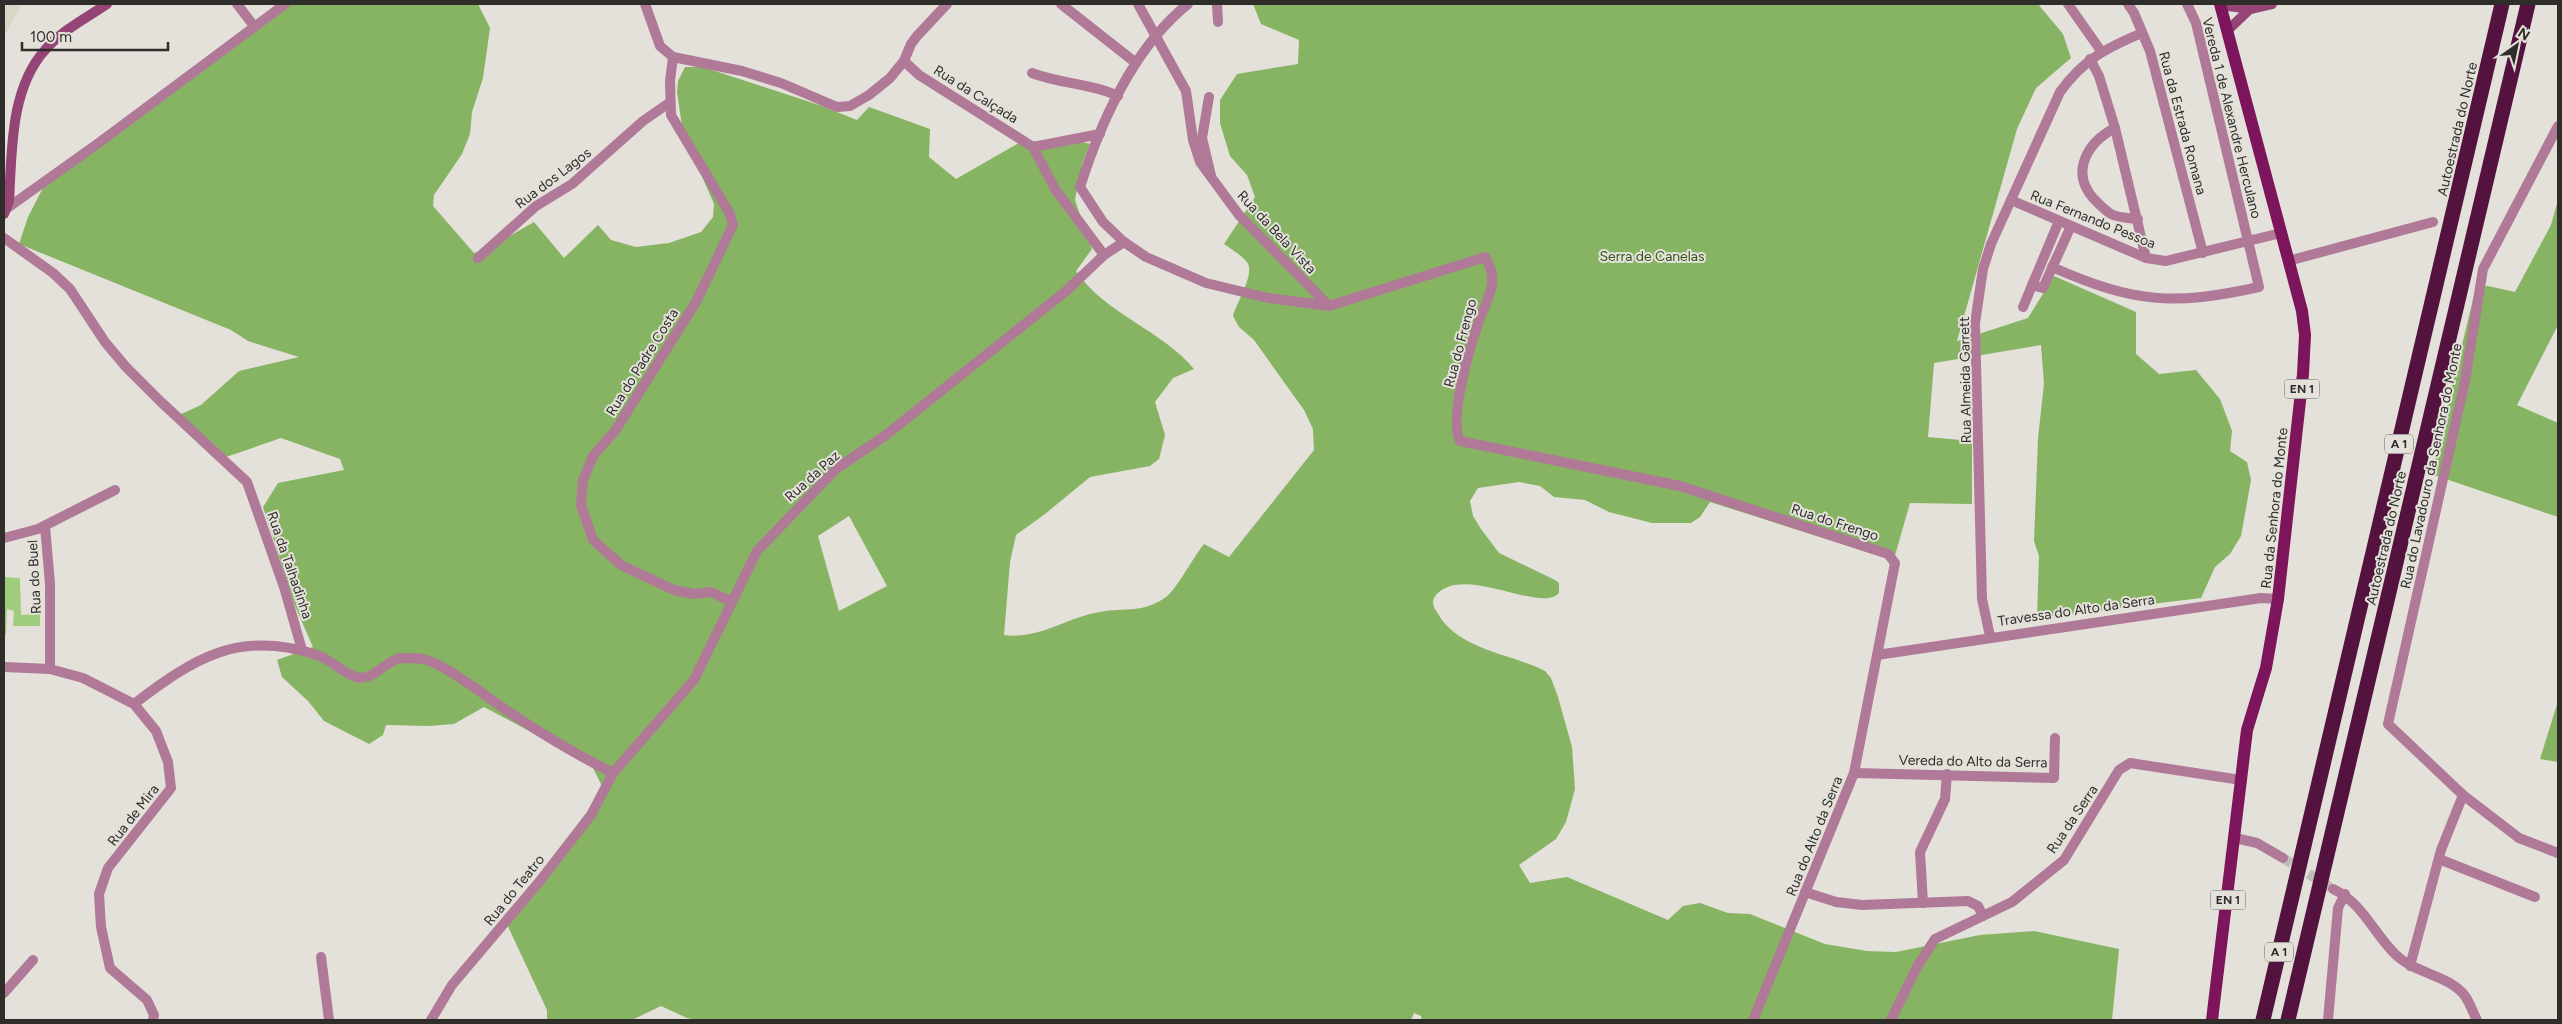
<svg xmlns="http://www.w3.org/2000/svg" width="2562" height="1024" font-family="Figtree,sans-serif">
	<rect width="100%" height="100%" fill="#e3e1d9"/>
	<!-- built -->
	<path fill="#dad6c7" d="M4,4H22L5,35L4,45Z"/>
	<!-- green -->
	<path fill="#a0cc7e" d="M4,577L20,578L21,615L40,614V626H13L14,611L7,609L6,635H4Z"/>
	<!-- forest -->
	<g fill="#86b462" fill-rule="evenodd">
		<path d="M288,4H478L490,28L483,78L472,112L470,134L462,154L434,195L433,206L474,253L496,244L534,222L564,258L598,225L611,240L636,247L669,243L701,232L713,217L714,204L683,133L677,92L678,81L685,67H703L822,106L857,120L869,107L930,129L929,157L956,179L1019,143L1068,138L1090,144L1082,164L1075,200L1092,249L1076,271C1104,313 1163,331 1194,369L1173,378L1155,402L1165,435L1159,459L1150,466L1090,477L1045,514L1016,535L1010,562L1004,635C1039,640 1067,617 1100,612C1126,607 1142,614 1166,597C1176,590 1194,556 1204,544L1229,557L1314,450L1313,429L1304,410L1254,340L1239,327L1233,316C1236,303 1257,272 1246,261C1240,254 1231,249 1224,244L1255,197L1247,175L1230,156L1220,123V100L1237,74L1298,64L1299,40L1261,24L1253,4H2038L2063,34L2071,58L2036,88L2017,129L1957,341L2028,318L2054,276L2136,312V354L2159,374L2196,370L2220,399L2232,431L2230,451L2247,462L2251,480L2241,536L2230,554L2215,567L2201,598L2037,618L2039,556L2034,541L2038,438L2044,384L2041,345L1934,363L1928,437L1972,441V504L1910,503L1892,566L1886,558L1710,502L1700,517L1691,523H1652L1609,512L1585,500L1554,497L1540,486L1519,482L1478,488L1470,501L1473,516L1481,529L1499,553L1555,580L1559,583V593C1541,614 1463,563 1436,595C1431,601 1433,607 1437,612C1457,650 1510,653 1545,671L1551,678L1558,697L1572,747L1575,789L1566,822L1556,839L1519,865L1530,883L1567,877L1668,920L1683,906L1700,903L1728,913L1750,914L1825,944L1867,951L1896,952L1980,935L2034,931L2119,949L2112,1020H1422L1421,1016L1414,1013L1411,1020H698L687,1018L661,1006L632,1020H547V1010L505,920L604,790L591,764L484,707L454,724L429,726L386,725L383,735L369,744L324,721L308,701L282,677L277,660L313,647L295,606L263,507L278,483L344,470L340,459L281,438L226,457L179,415L201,405L239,371L299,357L248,341L231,330L19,244L28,217L45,184ZM849,516L887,586L839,611L818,536Z"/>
		<path d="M2558,200V325L2517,405L2558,423V517L2431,474L2476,287L2488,286L2515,292L2551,225Z"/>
		<path d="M2558,701V762L2540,759Z"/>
	</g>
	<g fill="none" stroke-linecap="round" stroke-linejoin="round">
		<!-- street-tunnel -->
		<path stroke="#bfbdb6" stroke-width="10" stroke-dasharray="10 5" stroke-linecap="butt" d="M2283,858L2333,889"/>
		<!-- street -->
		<g stroke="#b17998" stroke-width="10">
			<path d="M237,4L254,26"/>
			<path d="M645,4L660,46L673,57L742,71L781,83L837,107L850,106L869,95L890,78L904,61L911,44L917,36L947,4"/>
			<path d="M1061,4L1136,63"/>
			<path d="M1138,4L1186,91L1193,140L1200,162L1239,215L1329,306"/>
			<path d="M1188,4C1133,48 1101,121 1080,187L1103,222L1124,242L1146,257L1206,283L1268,298L1329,306L1485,257C1490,265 1493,274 1492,283C1491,296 1482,311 1478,324C1469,349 1449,418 1460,441L1680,486L1888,554L1895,563L1854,773L1753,1020"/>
			<path d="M1217,4L1218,22"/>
			<path d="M2068,4L2101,51"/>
			<path d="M2128,4L2134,13L2150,51L2203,253"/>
			<path d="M673,57L670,81L671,115L730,214L733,225L696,302L615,431L593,456L583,480L581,505L593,540L621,565L674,590L694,594L711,592L732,602"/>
			<path d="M2090,59L2099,76L2115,128L2146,258"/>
			<path d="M904,61L919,75L1033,147L1100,134"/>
			<path d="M1032,73C1060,84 1091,83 1118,96"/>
			<path d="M1209,97L1202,138L1211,176"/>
			<path d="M2558,126L2483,269L2465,381L2388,724L2463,795L2519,838L2558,853"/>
			<path d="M2115,128C2088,142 2070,171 2093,198C2098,203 2104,210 2111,214C2118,218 2129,218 2138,219"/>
			<path d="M1033,147L1055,189L1104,255"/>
			<path d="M2011,200L2146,258L2166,261L2281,233"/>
			<path d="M4,208L6,209L100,142L285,4"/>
			<path d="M4,238L53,273L70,289L105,342L126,367L160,401L247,482L284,587L302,650"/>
			<path d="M478,258L536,206L572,184L643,121L669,103"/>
			<path d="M2288,261L2433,222"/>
			<path d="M2052,267C2134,303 2173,306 2259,287L2196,23L2187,4"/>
			<path d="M2032,285L2043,288L2071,226"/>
			<path d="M2023,307L2059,221"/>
			<path d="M45,526L50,584V669"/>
			<path d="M4,538L38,529L115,490"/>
			<path d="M1990,636L1982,599L1975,323L1983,269L1991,244L2060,92C2083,60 2106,48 2142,33"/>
			<path d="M1877,655L2261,598L2278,599"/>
			<path d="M4,667L50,669L83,678L134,704L156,731L168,762L171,788L108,868L99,894L101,927L110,968L147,1000L154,1015L153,1020"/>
			<path d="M134,704C194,658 240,629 317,655C331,659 342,673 356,677C373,682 385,661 400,658C406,658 416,658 423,659C442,662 491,700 509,712C543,735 577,755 613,773"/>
			<path d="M1854,773L2054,778L2055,738"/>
			<path d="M2235,838L2257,843L2283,858"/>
			<path d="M2439,859L2535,897"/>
			<path d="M2333,889C2363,903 2373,933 2396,955C2416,974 2449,975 2465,996C2470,1003 2473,1013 2477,1020"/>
			<path d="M1805,892L1836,902L1862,905L1968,901L1978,906L1983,916"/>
			<path d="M1923,903L1920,852L1945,799L1947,774"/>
			<path d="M321,957L329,1020"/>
			<path d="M2410,966L2441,850L2463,795"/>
			<path d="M4,993L33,960"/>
			<path d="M431,1020L452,985L539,882L591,815L613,773L694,680L757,551L836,469L886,435L1066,291L1104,255L1124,242"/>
			<path d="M1891,1020L1917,967L1935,939L2012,902L2064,860L2119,770L2130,763L2241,780"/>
			<path d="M2328,1020L2338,908L2345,894"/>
		</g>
		<!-- secondary -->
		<g stroke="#944475" stroke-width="10">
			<path d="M2221,5L2250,9L2272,4"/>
			<path d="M2228,30L2250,9"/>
			<path d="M4,214L9,201C12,151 10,89 45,50C61,31 86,18 107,4"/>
		</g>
		<!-- primary -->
		<path stroke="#7c155c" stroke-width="12" d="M2212,1020L2247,730L2266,668L2278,599L2303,374L2305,335L2302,311L2220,4"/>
		<!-- highway -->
		<g stroke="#54123e" stroke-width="15">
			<path d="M2263,1020L2502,4"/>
			<path d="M2288,1020L2528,4"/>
		</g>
	</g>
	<g text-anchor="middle" stroke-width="4" stroke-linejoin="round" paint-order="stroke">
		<!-- shield labels -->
		<g fill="#e3e1d9" stroke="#64635e" stroke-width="1">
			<rect x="2284.5" y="379.5" width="35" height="19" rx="4"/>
			<rect x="2385" y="434.5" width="28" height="19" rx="4"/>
			<rect x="2210.5" y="890.5" width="35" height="19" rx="4"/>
			<rect x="2265" y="942.5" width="28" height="19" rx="4"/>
		</g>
		<g font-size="12" font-weight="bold" fill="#2e2d2a">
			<text x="2302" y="393">EN 1</text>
			<text x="2399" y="448">A 1</text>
			<text x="2228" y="904">EN 1</text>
			<text x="2279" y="956">A 1</text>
		</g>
		<!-- street labels -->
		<g font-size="14" fill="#2e2d2a" stroke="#e3e1d9">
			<text transform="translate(976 94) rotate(32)" y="5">Rua da Calçada</text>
			<text transform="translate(2232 118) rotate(76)" y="5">Vereda 1 de Alexandre Herculano</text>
			<text transform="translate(2183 123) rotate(75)" y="5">Rua da Estrada Romana</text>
			<text transform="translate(2457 129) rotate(-77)" y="5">Autoestrada do Norte</text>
			<text transform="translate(553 178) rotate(-37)" y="5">Rua dos Lagos</text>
			<text transform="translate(2093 219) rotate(22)" y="5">Rua Fernando Pessoa</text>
			<text transform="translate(1277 232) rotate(47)" y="5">Rua da Bela Vista</text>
			<text transform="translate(1460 343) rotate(-75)" y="5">Rua do Frengo</text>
			<text transform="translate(642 362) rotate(-58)" y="5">Rua do Padre Costa</text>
			<text transform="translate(1965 380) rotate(-91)" y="5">Rua Almeida Garrett</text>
			<text transform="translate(2431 466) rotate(-78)" y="5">Rua do Lavadouro da Senhora do Monte</text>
			<text transform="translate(812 476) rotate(-42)" y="5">Rua da Paz</text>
			<text transform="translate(2274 508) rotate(-84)" y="5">Rua da Senhora do Monte</text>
			<text transform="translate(1835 522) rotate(18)" y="5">Rua do Frengo</text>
			<text transform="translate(2386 538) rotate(-77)" y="5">Autoestrada do Norte</text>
			<text transform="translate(290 565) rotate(71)" y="5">Rua da Talhadinha</text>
			<text transform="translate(34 577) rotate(-93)" y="5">Rua do Buel</text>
			<text transform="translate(2076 610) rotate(-8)" y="5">Travessa do Alto da Serra</text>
			<text transform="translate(1973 761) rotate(1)" y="5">Vereda do Alto da Serra</text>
			<text transform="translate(133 815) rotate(-52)" y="5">Rua de Mira</text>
			<text transform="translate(2072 819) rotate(-56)" y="5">Rua da Serra</text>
			<text transform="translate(1814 836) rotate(-68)" y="5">Rua do Alto da Serra</text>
			<text transform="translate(514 890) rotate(-51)" y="5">Rua do Teatro</text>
		</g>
		<!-- park labels -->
		<g font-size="14" fill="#35531a" stroke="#e3e1d9">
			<text x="1652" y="261">Serra de Canelas</text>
		</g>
	</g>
	<!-- border -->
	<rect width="2562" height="1024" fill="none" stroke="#2e2d2a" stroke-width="10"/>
	<!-- north arrow -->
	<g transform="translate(2517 45) rotate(33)" stroke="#e3e1d9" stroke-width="4" paint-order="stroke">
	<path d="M0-4L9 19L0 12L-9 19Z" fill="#2e2d2a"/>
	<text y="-8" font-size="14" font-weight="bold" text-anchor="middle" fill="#2e2d2a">N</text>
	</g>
	<!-- scale -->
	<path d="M22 42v8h146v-8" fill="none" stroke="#2e2d2a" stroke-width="2.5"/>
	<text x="30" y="42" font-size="15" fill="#2e2d2a" stroke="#e3e1d9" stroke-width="4" paint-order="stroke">100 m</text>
</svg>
